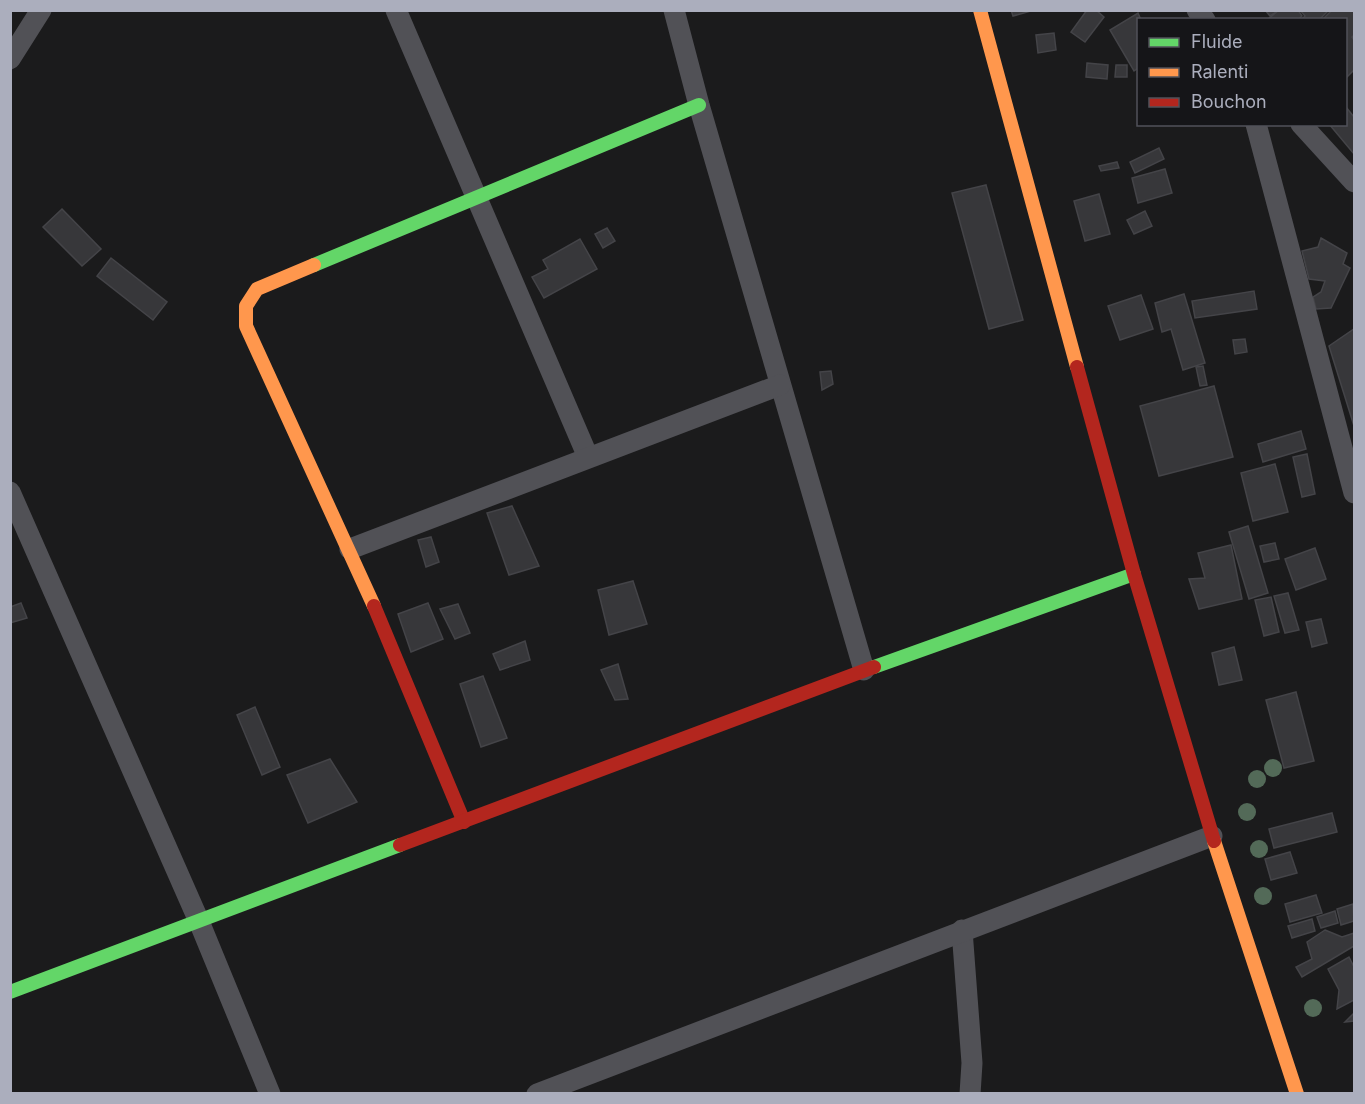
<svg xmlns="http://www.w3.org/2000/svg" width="1365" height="1104" font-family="Inter,sans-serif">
	<rect width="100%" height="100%" fill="#1b1b1c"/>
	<!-- building -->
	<g fill="#37373a" stroke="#444448" stroke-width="1.5">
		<path d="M1011,10H1031V11L1013,16Z"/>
		<path d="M1087,10H1096L1104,17L1085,42L1071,32Z"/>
		<path d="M1265,10H1277L1278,11L1270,16Z"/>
		<path d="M1298,10L1302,16L1298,20H1267L1279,10Z"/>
		<path d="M1300,10H1329L1319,20H1301L1305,16Z"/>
		<path d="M1332,10H1354V35L1352,37L1354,40V70L1346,78V20H1322Z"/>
		<path d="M1138,13L1141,20H1138V68L1134,71L1110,30Z"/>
		<path d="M1054,33L1056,50L1038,53L1036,35Z"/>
		<path d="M1087,63L1108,65L1107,79L1086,77Z"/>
		<path d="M1116,65H1127V77H1115Z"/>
		<path d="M1346,107L1354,117V154L1329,124H1346Z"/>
		<path d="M1159,148L1164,159L1135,173L1130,162Z"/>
		<path d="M1117,162L1119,168L1101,171L1099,166Z"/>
		<path d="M1165,169L1172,193L1138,203L1132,178Z"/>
		<path d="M986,185L1023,320L989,329L952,193Z"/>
		<path d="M1099,194L1110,234L1085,241L1074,201Z"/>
		<path d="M62,209L101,249L82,266L43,227Z"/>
		<path d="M1145,211L1152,226L1134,234L1127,220Z"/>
		<path d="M607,228L615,241L603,248L595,234Z"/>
		<path d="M1321,238L1347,253L1343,264L1350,268L1331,308L1316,309L1313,297L1321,292L1325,281L1309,279L1302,251L1318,247Z"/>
		<path d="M580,239L597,269L544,298L532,277L548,269L543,260Z"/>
		<path d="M111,258L167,302L153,320L97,276Z"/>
		<path d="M1254,291L1257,309L1195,318L1192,301Z"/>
		<path d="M1184,294L1205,363L1183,370L1171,329L1162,332L1155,303Z"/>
		<path d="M1141,295L1153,329L1120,340L1108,306Z"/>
		<path d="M1354,329V426L1329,346Z"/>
		<path d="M1245,339L1247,352L1235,354L1233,340Z"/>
		<path d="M1203,366L1207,385L1200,386L1196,367Z"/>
		<path d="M831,371L833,384L822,390L820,372Z"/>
		<path d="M1214,386L1233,457L1159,476L1140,406Z"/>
		<path d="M1301,431L1306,449L1263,462L1258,444Z"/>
		<path d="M1307,454L1315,494L1302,497L1293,457Z"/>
		<path d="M1275,464L1288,512L1253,521L1241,473Z"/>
		<path d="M512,506L539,566L509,575L487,513Z"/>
		<path d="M1248,526L1268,593L1249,599L1229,532Z"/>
		<path d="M431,537L439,562L426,567L418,540Z"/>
		<path d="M1275,543L1279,559L1264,562L1260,546Z"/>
		<path d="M1231,545L1242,599L1199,609L1189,579L1205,578L1198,553Z"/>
		<path d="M1315,548L1326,579L1296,590L1285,559Z"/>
		<path d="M633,581L647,624L609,635L598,590Z"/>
		<path d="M1288,593L1299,630L1285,633L1274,596Z"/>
		<path d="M1271,597L1279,632L1264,636L1255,600Z"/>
		<path d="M21,603L27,618L10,623V607Z"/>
		<path d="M428,603L443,639L411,652L398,614Z"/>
		<path d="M458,604L470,633L455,639L440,609Z"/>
		<path d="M1321,619L1327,643L1312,647L1306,622Z"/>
		<path d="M525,641L530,660L500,670L493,654Z"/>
		<path d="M1234,647L1242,680L1219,685L1212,653Z"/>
		<path d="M618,664L628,699L615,700L601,670Z"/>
		<path d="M483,676L507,738L481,747L460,684Z"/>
		<path d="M1296,692L1314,761L1284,768L1266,700Z"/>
		<path d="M255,707L280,767L262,775L237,715Z"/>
		<path d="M330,759L357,802L308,823L287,775Z"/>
		<path d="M1332,813L1337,832L1274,848L1269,829Z"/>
		<path d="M1290,852L1297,873L1271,880L1265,859Z"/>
		<path d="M1316,895L1322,913L1290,922L1285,904Z"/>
		<path d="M1353,904L1354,921L1341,925L1337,909Z"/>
		<path d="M1335,911L1338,923L1321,928L1317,917Z"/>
		<path d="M1312,919L1315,931L1292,938L1288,926Z"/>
		<path d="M1325,930L1342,937L1354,933V946L1302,977L1296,967L1312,959L1307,942Z"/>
		<path d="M1349,957L1354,967V1000L1337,1009L1339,990L1328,969Z"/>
		<path d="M1354,1013V1021L1345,1022Z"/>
	</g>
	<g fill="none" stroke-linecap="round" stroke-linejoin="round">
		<!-- street -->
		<g stroke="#515156" stroke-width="21">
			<path d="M396,10L588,457"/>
			<path d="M674,10L699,105L864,670"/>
			<path d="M1197,10L1205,20"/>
			<path d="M10,59L41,10"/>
			<path d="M1256,124L1354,493"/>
			<path d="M1301,124L1354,182"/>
			<path d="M10,492L198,919L270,1094"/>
			<path d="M350,549L780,385"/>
			<path d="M962,930L972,1063L970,1094"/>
			<path d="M537,1094L1212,836"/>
		</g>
		<!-- fast -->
		<g stroke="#63d668" stroke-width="14">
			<path d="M314,265L699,105"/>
			<path d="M874,667L1134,574"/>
			<path d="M10,992L400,845"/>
		</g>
		<!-- slow -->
		<g stroke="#ff974d" stroke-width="14">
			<path d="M980,10L1077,367"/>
			<path d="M314,265L257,289L246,306V326L374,606"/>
			<path d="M1214,841L1297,1094"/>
		</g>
		<!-- jam -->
		<g stroke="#b3261e" stroke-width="14">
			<path d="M1077,367L1134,574L1214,841"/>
			<path d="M374,606L464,822"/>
			<path d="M400,845L874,667"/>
		</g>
	</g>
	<!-- trees -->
	<g fill="#536a58">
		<circle cx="1273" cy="768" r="9"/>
		<circle cx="1257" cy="779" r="9"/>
		<circle cx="1247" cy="812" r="9"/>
		<circle cx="1259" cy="849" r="9"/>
		<circle cx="1263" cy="896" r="9"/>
		<circle cx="1313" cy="1008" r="9"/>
	</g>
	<!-- border -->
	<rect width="1365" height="1104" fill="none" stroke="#abaebd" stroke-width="24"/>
	<!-- legend -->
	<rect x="1137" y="18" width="210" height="108" fill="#151518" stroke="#51525a" stroke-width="1.5"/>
	<rect x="1149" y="38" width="30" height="9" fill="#63d668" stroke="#51525a" stroke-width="1.5"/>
	<text x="1191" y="48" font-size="18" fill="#abaebd">Fluide</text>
	<rect x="1149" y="68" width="30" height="9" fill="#ff974d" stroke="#51525a" stroke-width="1.5"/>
	<text x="1191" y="78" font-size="18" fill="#abaebd">Ralenti</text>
	<rect x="1149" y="98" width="30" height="9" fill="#b3261e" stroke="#51525a" stroke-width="1.5"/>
	<text x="1191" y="108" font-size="18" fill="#abaebd">Bouchon</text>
</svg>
